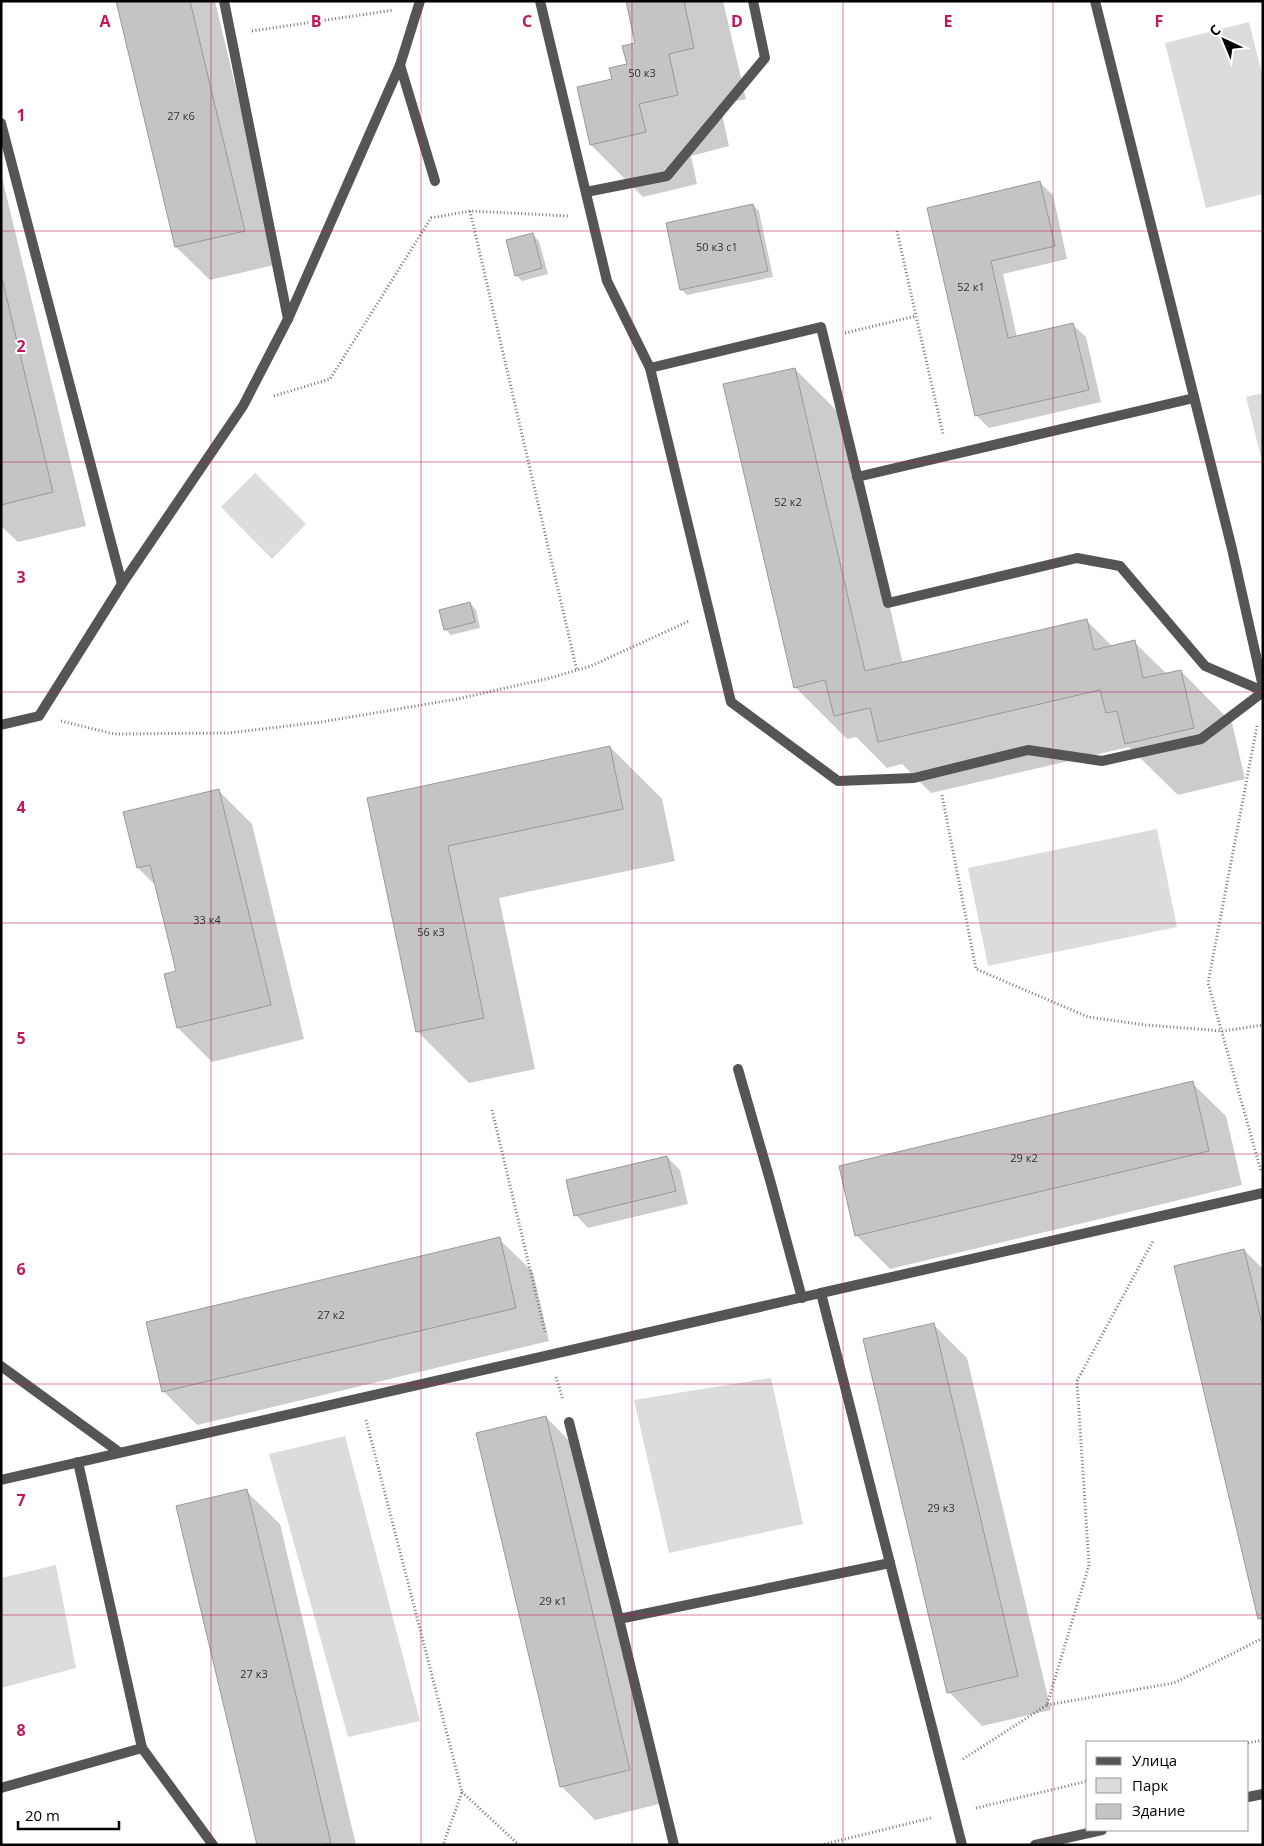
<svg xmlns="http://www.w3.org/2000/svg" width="1264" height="1846" font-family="'Open Sans',sans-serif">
	<rect width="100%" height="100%" fill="#fff"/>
	<!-- green -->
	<g fill="#dcdcdc">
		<path d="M1249,22L1263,78V194L1206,208L1165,43Z"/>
		<path d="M1263,393V465L1246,397Z"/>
		<path d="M255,473L306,524L272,559L221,507Z"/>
		<path d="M1157,829L1177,927L988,966L968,868Z"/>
		<path d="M771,1378L803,1524L669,1553L634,1400Z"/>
		<path d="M345,1436L420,1721L348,1737L269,1454Z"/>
		<path d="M56,1565L76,1668L1,1688V1578Z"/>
	</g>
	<!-- shadow -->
	<g fill="#0003">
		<path d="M118,1H215L278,264L210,280L176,247Z"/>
		<path d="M627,1H723L746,99L720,105L729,146L691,156L697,184L643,197L591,145L613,80L628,65L637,44Z"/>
		<path d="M1,173L86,526L18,542L1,526Z"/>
		<path d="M1040,183L1053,195L1067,259L1003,274L1017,337L1073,325L1086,337L1101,402L989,428L976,415L929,209Z"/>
		<path d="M753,205L759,211L773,277L687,295L681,289Z"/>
		<path d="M533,235L539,241L548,274L522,281L516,275Z"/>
		<path d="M795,369L847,421L903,664L1087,621L1113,647L1134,642L1167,674L1181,671L1232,723L1245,779L1178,795L1129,747L931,793L902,764L887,768L856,737L847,739L795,687Z"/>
		<path d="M470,603L476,610L480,628L451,635L445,629Z"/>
		<path d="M610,747L662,799L675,861L499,898L535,1069L469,1083L417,1031L369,799Z"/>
		<path d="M218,790L252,824L304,1039L212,1062L178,1028L165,975L177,972L156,886L138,868Z"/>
		<path d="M1192,1083L1226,1116L1242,1185L890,1269L856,1235Z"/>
		<path d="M667,1157L680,1170L688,1204L588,1228L576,1215Z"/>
		<path d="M499,1239L533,1272L549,1341L197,1425L163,1391Z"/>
		<path d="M1244,1250L1263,1269V1622L1259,1618Z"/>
		<path d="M933,1324L967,1358L1051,1710L982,1726L949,1692Z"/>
		<path d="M546,1417L579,1451L663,1803L595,1820L561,1786Z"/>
		<path d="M246,1491L280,1524L356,1845H258Z"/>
	</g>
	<!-- building -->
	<g fill="#c4c4c4" stroke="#999">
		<path d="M116,1H190L245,231L175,247Z"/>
		<path d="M626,1H684L694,48L669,54L678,95L639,104L646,132L590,145L577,87L612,79L609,68L627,64L622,46L635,43Z"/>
		<path d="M1040,181L1055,246L991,261L1008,338L1073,323L1089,390L975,416L927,208Z"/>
		<path d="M753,204L768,271L680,290L666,223Z"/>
		<path d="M533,233L542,268L515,276L506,240Z"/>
		<path d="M1,274L53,492L1,505Z"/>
		<path d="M795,368L865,671L1087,619L1094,650L1135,640L1143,678L1181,670L1194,728L1125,744L1117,711L1106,713L1100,690L878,742L870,708L834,716L825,680L794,688L723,384Z"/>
		<path d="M470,602L475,622L444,630L439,610Z"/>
		<path d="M610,746L623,809L448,846L484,1018L416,1032L367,798Z"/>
		<path d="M219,789L271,1005L177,1028L164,974L176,971L150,865L137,868L123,812Z"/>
		<path d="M1193,1081L1209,1151L855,1236L839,1166Z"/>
		<path d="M667,1156L676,1191L574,1216L566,1180Z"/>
		<path d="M500,1237L516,1308L162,1392L146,1322Z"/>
		<path d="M1244,1249L1263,1328V1618L1258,1619L1174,1266Z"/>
		<path d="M934,1323L1018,1676L947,1693L863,1339Z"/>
		<path d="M546,1416L630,1770L560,1787L476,1433Z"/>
		<path d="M247,1489L331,1843L322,1845H257L176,1506Z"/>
	</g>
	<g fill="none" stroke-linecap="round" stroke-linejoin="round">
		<!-- path -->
		<g stroke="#777" stroke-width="3" stroke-dasharray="1 2.5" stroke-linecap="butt">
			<path d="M252,31L394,10"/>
			<path d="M470,211L577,671"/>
			<path d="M897,231L916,316"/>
			<path d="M845,333L916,316L943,434"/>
			<path d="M274,396L330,379L431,218L470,211L569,216"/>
			<path d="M61,721L114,734L228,733L321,722L457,699L550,678L591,666L689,621"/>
			<path d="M1257,726L1208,983L1261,1171"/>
			<path d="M942,795L976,969L1088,1017L1146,1025L1223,1031L1263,1025"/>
			<path d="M492,1110L545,1332"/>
			<path d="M556,1377L563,1400"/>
			<path d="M366,1420L462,1792L443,1845"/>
			<path d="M1047,1705L1174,1683L1263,1638"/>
			<path d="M1248,1743L1263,1740"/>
			<path d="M963,1759L1047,1705L1089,1565L1077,1381L1153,1241"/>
			<path d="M462,1792L519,1845"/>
			<path d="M976,1808L1088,1781"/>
			<path d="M821,1845L931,1818"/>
		</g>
		<!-- service -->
		<g stroke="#555" stroke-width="10">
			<path d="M224,1L288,319"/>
			<path d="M540,1L607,281L650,368L731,702L838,781L914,778L1028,750L1102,761L1201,739L1263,692"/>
			<path d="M1095,1L1232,549L1263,687"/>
			<path d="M400,65L435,181"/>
			<path d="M1,123L122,584"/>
			<path d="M586,192L667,176L765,58L753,1"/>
			<path d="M650,368L821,327L888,603L1077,558L1120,566L1205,666L1263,691"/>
			<path d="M857,477L1194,398"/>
			<path d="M1,725L39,716L122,584L243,406L288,319L400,65L420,1"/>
			<path d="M738,1069L770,1180L802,1298"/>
			<path d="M821,1293L1263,1193"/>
			<path d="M1,1366L119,1452"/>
			<path d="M569,1422L619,1619L674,1845"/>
			<path d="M1,1480L821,1293L962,1845"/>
			<path d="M619,1619L890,1563"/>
			<path d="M142,1748L213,1845"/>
			<path d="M1,1788L142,1748L78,1462"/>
		</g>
		<!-- tertiary -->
		<g stroke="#555" stroke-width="10">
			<path d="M1248,1797L1263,1794"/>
			<path d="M1035,1845L1102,1830"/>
		</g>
	</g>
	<!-- grid -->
	<path fill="none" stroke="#c2185b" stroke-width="1" stroke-opacity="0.55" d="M211,1V1845M421,1V1845M632,1V1845M843,1V1845M1053,1V1845M1,231H1263M1,462H1263M1,692H1263M1,923H1263M1,1154H1263M1,1384H1263M1,1615H1263"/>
	<g text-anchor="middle" stroke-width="4" stroke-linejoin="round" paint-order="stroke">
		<!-- number labels -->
		<g font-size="11" fill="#313131">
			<text x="642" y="77">50 к3</text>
			<text x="181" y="120">27 к6</text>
			<text x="717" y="251">50 к3 с1</text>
			<text x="971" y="291">52 к1</text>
			<text x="788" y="506">52 к2</text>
			<text x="207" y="924">33 к4</text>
			<text x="431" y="936">56 к3</text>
			<text x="1024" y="1162">29 к2</text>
			<text x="331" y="1319">27 к2</text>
			<text x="941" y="1512">29 к3</text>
			<text x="553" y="1605">29 к1</text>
			<text x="254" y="1678">27 к3</text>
		</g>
	</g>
	<g font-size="16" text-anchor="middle" font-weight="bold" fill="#c2185b" stroke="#fff" stroke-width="4" stroke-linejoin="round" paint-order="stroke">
		<text x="105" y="27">A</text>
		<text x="316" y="27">B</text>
		<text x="527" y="27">C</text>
		<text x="737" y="27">D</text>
		<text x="948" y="27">E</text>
		<text x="1159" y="27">F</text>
		<text x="21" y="121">1</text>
		<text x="21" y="352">2</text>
		<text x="21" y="583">3</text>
		<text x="21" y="813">4</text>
		<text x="21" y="1044">5</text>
		<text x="21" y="1275">6</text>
		<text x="21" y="1506">7</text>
		<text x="21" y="1736">8</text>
	</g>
	<!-- border -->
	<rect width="1264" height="1846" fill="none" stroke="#000000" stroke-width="5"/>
	<!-- legend -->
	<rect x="1086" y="1741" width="162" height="90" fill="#ffffff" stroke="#999999"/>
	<rect x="1096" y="1757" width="25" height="8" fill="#555555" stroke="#999999"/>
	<text x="1132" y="1766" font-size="15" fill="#000000">Улица</text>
	<rect x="1096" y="1778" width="25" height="15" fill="#dcdcdc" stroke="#999999"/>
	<text x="1132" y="1791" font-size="15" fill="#000000">Парк</text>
	<rect x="1096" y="1804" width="25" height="15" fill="#c4c4c4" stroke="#999999"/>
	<text x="1132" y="1816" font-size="15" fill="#000000">Здание</text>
	<!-- north arrow -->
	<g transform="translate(1224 40) rotate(316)" stroke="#ffffff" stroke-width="4" paint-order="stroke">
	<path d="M0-4L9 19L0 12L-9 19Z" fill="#000000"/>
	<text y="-8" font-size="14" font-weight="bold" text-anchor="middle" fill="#000000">С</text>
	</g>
	<!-- scale -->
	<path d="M18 1821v8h101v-8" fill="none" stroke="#000000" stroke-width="2.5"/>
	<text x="25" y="1821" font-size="15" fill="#000000" stroke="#ffffff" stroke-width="4" paint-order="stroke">20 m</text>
</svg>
